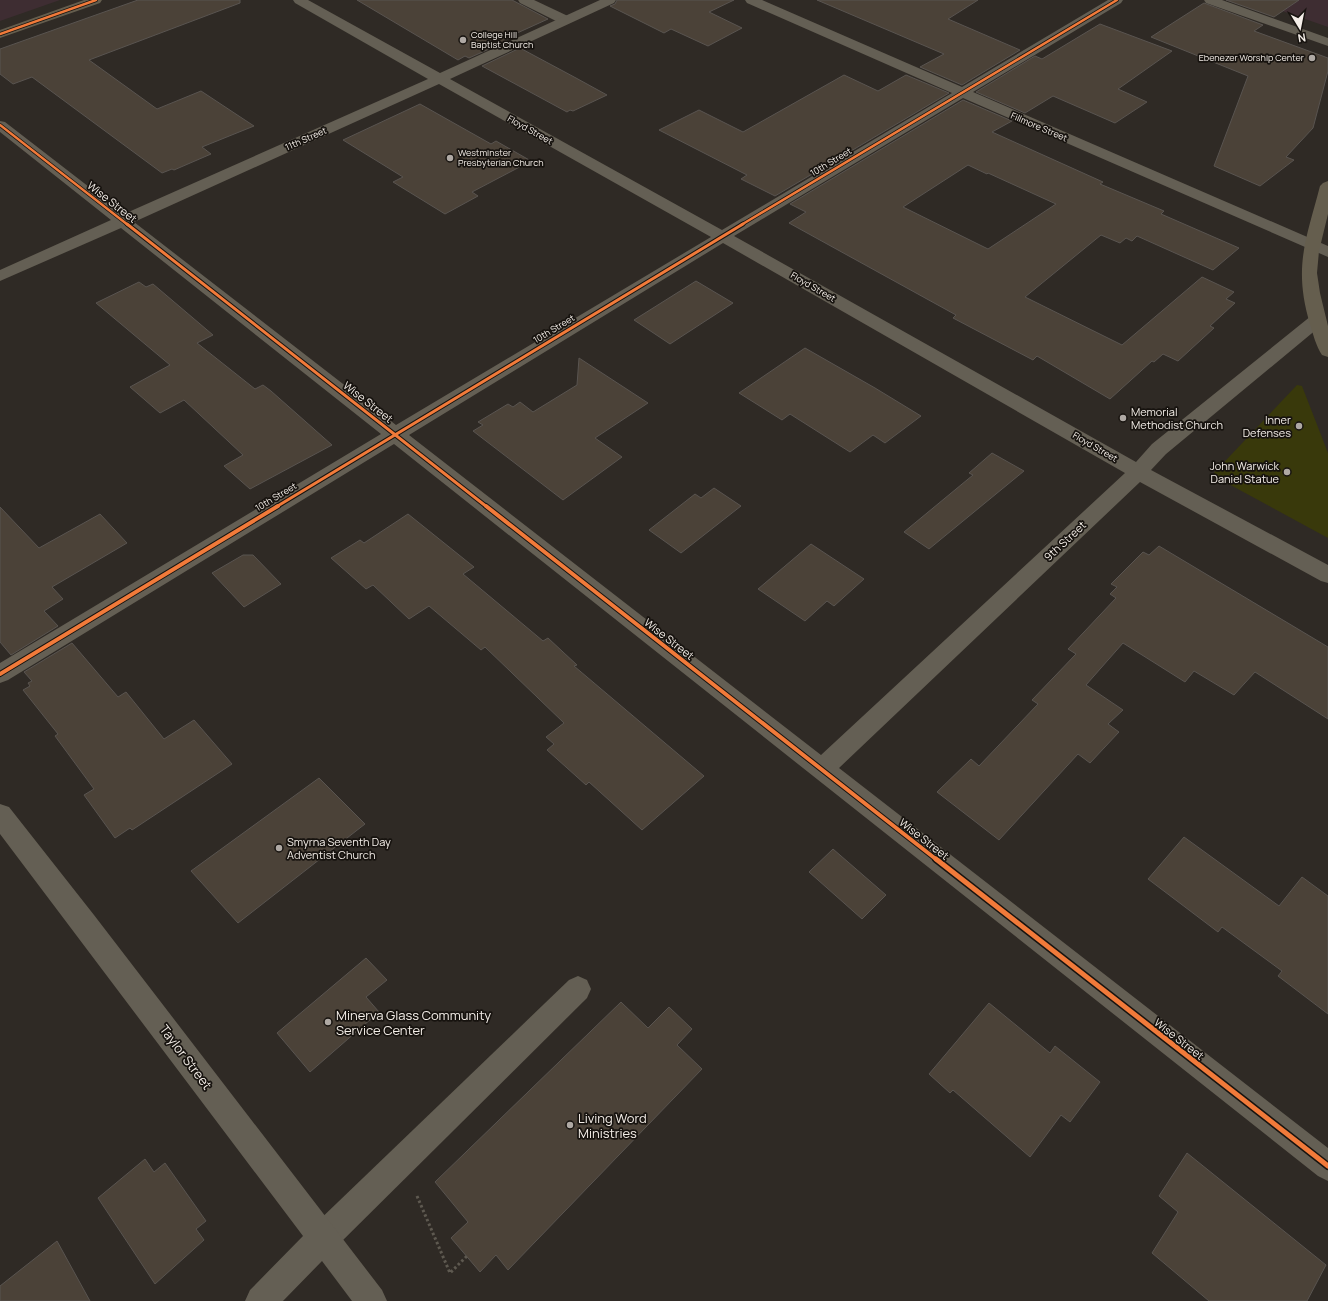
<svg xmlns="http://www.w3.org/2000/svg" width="1328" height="1301" font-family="Manrope,sans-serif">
	<rect width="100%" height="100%" fill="#2f2a25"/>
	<!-- commercial -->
	<g fill="#3e2d32">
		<path d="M0,0H60L0,21Z"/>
		<path d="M1251,0H1328V27Z"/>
	</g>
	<!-- green -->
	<path fill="#39390b" d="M1297,385L1302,386L1328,453V538L1212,475Z"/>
	<!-- building -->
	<g fill="#4b4238" stroke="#595450" fill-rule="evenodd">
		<path d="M138,0H240V3L89,60L157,109L201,91L254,126L202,147L211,154L174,170L172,169L162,173L32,77L13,84L0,74V49Z"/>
		<path d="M357,0H512L548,19L504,39L507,41L469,58L465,56L458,60Z"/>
		<path d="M617,0H734L709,12L742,28L708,46L671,29L664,33L610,6L615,4Z"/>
		<path d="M817,0H978L948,19L1020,50L962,85L920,67L944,54Z"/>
		<path d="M1226,0H1299L1274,17Z"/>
		<path d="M1204,3L1263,25L1254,31L1328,58V71L1313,128L1286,157L1294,160L1260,186L1214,166L1248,76L1151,37Z"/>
		<path d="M1100,24L1172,51L1118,89L1147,102L1115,123L1053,96L1025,113L976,92L1035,56L1042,59Z"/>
		<path d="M520,48L576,78L607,95L573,111L570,110L567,112L482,66Z"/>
		<path d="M844,75L878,91L906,75L949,93L775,196L741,179L747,175L659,130L699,110L743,132Z"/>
		<path d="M963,100L1012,121L992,132L1103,182L1100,184L1164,211L1161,214L1239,248L1213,270L1137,236L1132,241L1126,238L1120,243L1101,235L1025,297L1122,345L1202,277L1234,292L1226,299L1235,303L1210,326L1214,328L1178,361L1163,354L1154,362L1152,361L1110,399L1037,356L1033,360L953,318L956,315L789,223L806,212L790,204ZM968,165L987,174L988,173L1056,204L988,249L903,207Z"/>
		<path d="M420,104L491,144L496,141L531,161L472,192L478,196L445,214L393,182L403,177L343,140Z"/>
		<path d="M696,281L733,303L670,344L634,320Z"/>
		<path d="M139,282L146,287L153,284L213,335L197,343L255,389L263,385L271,391L332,445L250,489L224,466L243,455L184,400L160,413L130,387L170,365L96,303Z"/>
		<path d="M805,348L875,388L921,416L885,443L873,435L850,452L790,414L782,420L739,393Z"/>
		<path d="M579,358L648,403L595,438L622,457L563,500L473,431L483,425L478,422L508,404L513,407L520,402L533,412L577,385Z"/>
		<path d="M992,453L1024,471L929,549L904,532L973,475L969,473Z"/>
		<path d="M714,488L741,506L681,553L649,530L695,494L701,498Z"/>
		<path d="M0,507L39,548L100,514L127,543L52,587L63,599L44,611L58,626L11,655L0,642Z"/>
		<path d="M408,514L474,567L463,574L543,641L548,638L577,665L574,666L704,776L642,830L589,782L586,785L547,750L554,744L546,737L564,723L485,647L481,650L429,606L409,619L373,585L366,589L331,558L360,540L364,543Z"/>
		<path d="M811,544L864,579L834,606L827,601L805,621L758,589Z"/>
		<path d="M1159,546L1328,647V719L1255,672L1234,695L1194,671L1185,682L1123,643L1086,685L1123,710L1108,724L1119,732L1090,763L1078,754L999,840L937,792L971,759L979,766L1038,704L1032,700L1076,654L1068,649L1116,598L1110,594L1117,587L1111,584L1143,552L1149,555Z"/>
		<path d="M243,555H253L281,584L244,607L212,573Z"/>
		<path d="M72,643L118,697L126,692L164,739L194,720L232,764L132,830L130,828L115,838L84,795L94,789L55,736L58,734L23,690L30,686L28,683L32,681L24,672Z"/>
		<path d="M319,778L365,824L238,923L191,871Z"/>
		<path d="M1184,837L1279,906L1302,877L1328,896V1014L1278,976L1282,971L1222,927L1218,932L1148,879Z"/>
		<path d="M833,849L886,895L862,919L809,872Z"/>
		<path d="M366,958L387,980L366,997L379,1012L310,1072L277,1033Z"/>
		<path d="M621,1002L648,1028L669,1007L692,1029L677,1045L702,1069L508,1270L496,1255L480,1272L451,1238L468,1222L435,1182Z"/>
		<path d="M989,1003L1050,1053L1055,1046L1100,1082L1070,1122L1061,1115L1030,1157L953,1090L950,1093L929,1074Z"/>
		<path d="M1187,1153L1326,1265L1307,1301H1209L1152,1253L1178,1212L1159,1196Z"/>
		<path d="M145,1159L154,1172L165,1163L206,1221L196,1229L204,1240L155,1284L98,1198Z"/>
		<path d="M57,1241L90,1301H0V1286Z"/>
	</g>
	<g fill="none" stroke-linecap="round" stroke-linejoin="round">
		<!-- path -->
		<path stroke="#5e5950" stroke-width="3" stroke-dasharray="2.5 2.5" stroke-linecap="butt" d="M417,1196L450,1273L467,1256"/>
		<!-- lane -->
		<g fill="#645f54" fill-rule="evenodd">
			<path d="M518,0H534L570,17L571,20L570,23H560L520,3Z"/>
			<path d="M578,976L587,980L591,989L587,998L334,1249L323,1253L312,1249L308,1238L312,1227L569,980Z"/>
		</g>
		<!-- street -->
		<g fill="#645f54" fill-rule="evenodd">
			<path d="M293,0H308L440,73L600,0H616L614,3L450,79L722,230L952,93L747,3L745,0H762L962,87L1108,0H1123L1121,3L973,92L1328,246V257L963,98L734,236L1136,462L1152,444L1311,316L1317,315L1323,316L1326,320L1323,324L1166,454L1151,470L1328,565V583L1321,581L1140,482L839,768L1328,1148V1181L1318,1176L394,444L8,680L0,683V663L381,434L121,228L0,281V270L111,220L0,132V121L5,122L124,214L428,79L295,3ZM439,84L711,237L396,425L134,222ZM723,243L1125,473L821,755L409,435Z"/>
			<path d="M1204,0H1222L1328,38V46L1206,3Z"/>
			<path d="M0,804L9,807L94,915L382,1290L387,1301H352L322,1261L283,1301H245L250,1290L303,1236L0,834Z"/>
		</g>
		<!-- secondary -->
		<g fill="#655e4e" fill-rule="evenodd">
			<path d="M84,0H102L100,3L0,38V30Z"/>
			<path d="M1328,181V214L1319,251L1317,273L1320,293L1328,326V357L1322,355C1316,346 1313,334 1310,324C1293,267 1306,240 1320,186L1323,183Z"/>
		</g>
		<!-- cycleway-far3 casing -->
		<g stroke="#17130f" stroke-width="4">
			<g id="cycleway-far3">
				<path d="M0,34L96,0"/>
				<path d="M0,125L128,225"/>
				<path d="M741,225L1117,0"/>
			</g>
		</g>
		<!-- cycleway-far2 casing -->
		<g stroke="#17130f" stroke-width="5">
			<g id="cycleway-far2">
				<path d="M127,224L487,507"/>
				<path d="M276,507L743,224"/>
			</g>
		</g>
		<!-- cycleway-far1 casing -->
		<g stroke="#17130f" stroke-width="6">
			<g id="cycleway-far1">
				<path d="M486,506L937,860"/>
				<path d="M0,674L278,506"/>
			</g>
		</g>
		<!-- cycleway casing -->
		<g stroke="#17130f" stroke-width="8">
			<path id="cycleway" d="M936,859L1328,1166"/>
		</g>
		<!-- cycleway-far3 -->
		<use href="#cycleway-far3" stroke="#f17a3a" stroke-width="2.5"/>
		<!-- cycleway-far2 -->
		<use href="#cycleway-far2" stroke="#f17a3a" stroke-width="3"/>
		<!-- cycleway-far1 -->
		<use href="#cycleway-far1" stroke="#f17a3a" stroke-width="4"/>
		<!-- cycleway -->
		<use href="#cycleway" stroke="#f17a3a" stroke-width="5"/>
	</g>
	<!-- markers -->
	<g fill="#afa9a4" stroke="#17130f" stroke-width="1.5">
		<circle cx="463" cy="40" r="4"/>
		<circle cx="1312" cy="58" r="4"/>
		<circle cx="450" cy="158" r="4"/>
		<circle cx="1123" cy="418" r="4"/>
		<circle cx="1299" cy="426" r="4"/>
		<circle cx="1287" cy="472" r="4"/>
		<circle cx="279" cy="848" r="4"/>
		<circle cx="328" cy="1022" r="4"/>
		<circle cx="570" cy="1125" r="4"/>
	</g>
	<g text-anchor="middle" stroke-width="3.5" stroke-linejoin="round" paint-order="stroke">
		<!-- far-poi labels -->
		<g font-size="9" fill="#f4eee8" stroke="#17130f" text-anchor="start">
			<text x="471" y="38">College Hill<tspan x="471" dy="10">Baptist Church</tspan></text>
			<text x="1304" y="61" text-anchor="end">Ebenezer Worship Center</text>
			<text x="458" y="156">Westminster<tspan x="458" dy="10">Presbyterian Church</tspan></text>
		</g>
		<!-- far-street labels -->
		<g font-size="9" fill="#f4eee8" stroke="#17130f">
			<text transform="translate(1039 127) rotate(23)" y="3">Fillmore Street</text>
			<text transform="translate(530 130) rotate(29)" y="3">Floyd Street</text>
			<text transform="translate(306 139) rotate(-24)" y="3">11th Street</text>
			<text transform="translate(831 162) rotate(-31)" y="3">10th Street</text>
			<text transform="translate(813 287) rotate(30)" y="3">Floyd Street</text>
			<text transform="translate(554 329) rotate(-31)" y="3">10th Street</text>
			<text transform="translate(1095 447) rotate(30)" y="3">Floyd Street</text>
			<text transform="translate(276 497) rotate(-31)" y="3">10th Street</text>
		</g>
		<!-- street labels -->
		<g font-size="11" fill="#f4eee8" stroke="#17130f">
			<text transform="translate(112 202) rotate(38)" y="4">Wise Street</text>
			<text transform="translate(368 402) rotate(38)" y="4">Wise Street</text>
			<text transform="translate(1065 541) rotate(-43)" y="4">9th Street</text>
			<text transform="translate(669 639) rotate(38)" y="4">Wise Street</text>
			<text transform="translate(924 839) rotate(38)" y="4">Wise Street</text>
			<text transform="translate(1179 1039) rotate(38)" y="4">Wise Street</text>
		</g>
		<!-- poi labels -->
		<g font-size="11" fill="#f4eee8" stroke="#17130f" text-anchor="start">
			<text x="1131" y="416">Memorial<tspan x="1131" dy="13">Methodist Church</tspan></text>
			<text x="1291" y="424" text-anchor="end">Inner<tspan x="1291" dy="13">Defenses</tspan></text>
			<text x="1279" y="470" text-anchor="end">John Warwick<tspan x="1279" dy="13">Daniel Statue</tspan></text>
			<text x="287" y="846">Smyrna Seventh Day<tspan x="287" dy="13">Adventist Church</tspan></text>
		</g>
		<!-- near-poi labels -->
		<g font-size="13" fill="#f4eee8" stroke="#17130f" text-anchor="start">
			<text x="336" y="1020">Minerva Glass Community<tspan x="336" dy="15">Service Center</tspan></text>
			<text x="578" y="1123">Living Word<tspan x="578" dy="15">Ministries</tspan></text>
		</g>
		<!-- near-street labels -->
		<g font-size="13" fill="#f4eee8" stroke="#17130f">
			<text transform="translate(186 1057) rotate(53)" y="5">Taylor Street</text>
		</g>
	</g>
	<!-- north arrow -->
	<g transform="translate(1300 28) rotate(170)" stroke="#17130f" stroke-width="3" paint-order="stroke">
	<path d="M0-3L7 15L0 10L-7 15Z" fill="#f4eee8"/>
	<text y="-6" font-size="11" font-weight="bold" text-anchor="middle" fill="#f4eee8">N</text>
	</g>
</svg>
